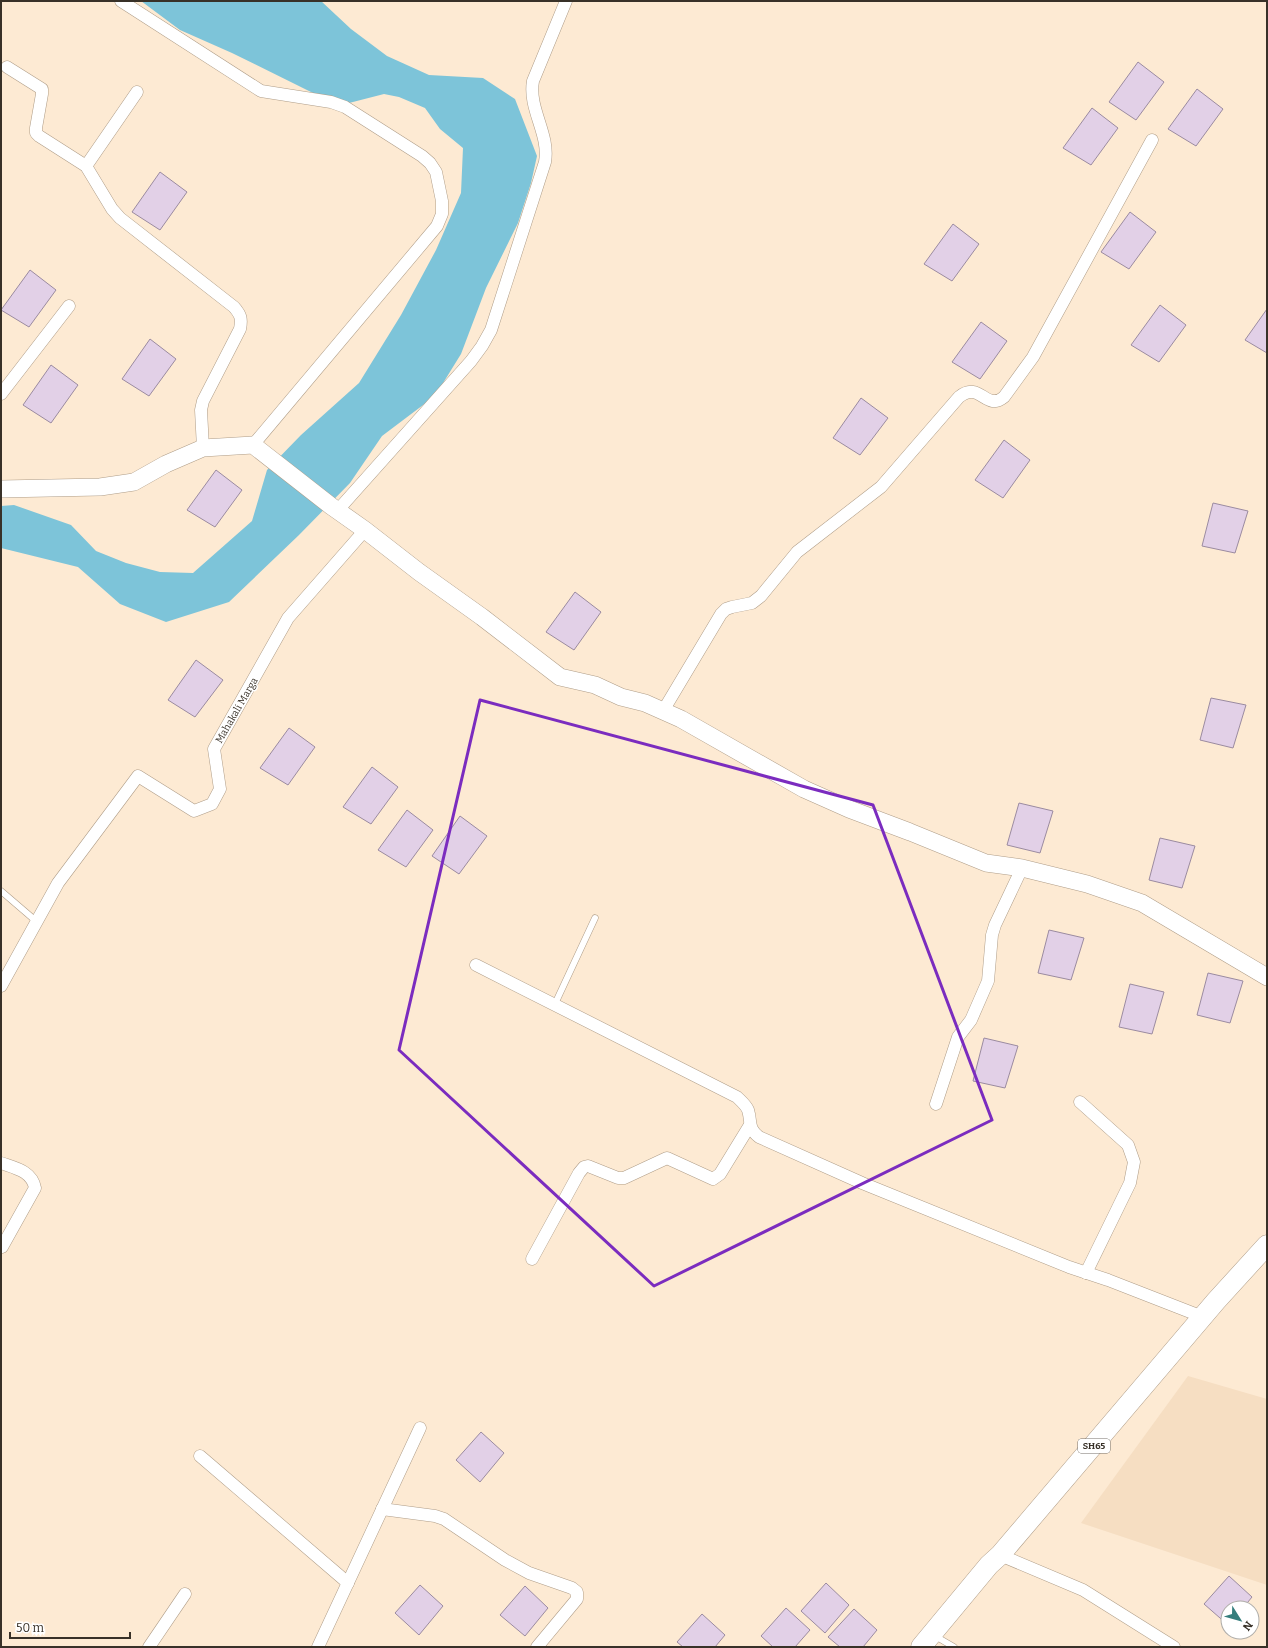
<svg xmlns="http://www.w3.org/2000/svg" width="1268" height="1648" font-family="Bitter,serif">
	<rect width="100%" height="100%" fill="#fdead3"/>
	<!-- built -->
	<path fill="#f6dec2" d="M1188,1376L1267,1399V1585L1081,1523Z"/>
	<!-- water -->
	<path fill="#7dc4d9" d="M141,1H321L351,29L387,56L429,75L483,78L515,99L537,156L531,183L518,223L486,288L461,354L435,396L382,436L350,483L299,535L229,602L166,622L120,604L78,567L1,548V506L14,505L71,525L96,551L126,563L160,572L193,573L252,521L267,470L301,435L359,383L401,315L436,250L461,193L463,148L440,129L425,108L399,97L384,94L349,103L315,94L232,53L180,30Z"/>
	<!-- building -->
	<g fill="#e2d0e7" stroke="#9b8ba0">
		<path d="M1138,62L1164,82L1136,120L1109,102Z"/>
		<path d="M1197,89L1223,109L1196,146L1168,129Z"/>
		<path d="M1092,108L1118,128L1091,165L1063,148Z"/>
		<path d="M160,172L187,192L160,230L132,212Z"/>
		<path d="M1130,212L1156,232L1129,269L1101,252Z"/>
		<path d="M953,224L979,244L952,281L924,264Z"/>
		<path d="M30,270L56,290L29,327L1,310Z"/>
		<path d="M1160,305L1186,325L1159,362L1131,345Z"/>
		<path d="M1267,309V353L1245,340Z"/>
		<path d="M981,322L1007,341L980,379L952,362Z"/>
		<path d="M150,339L176,359L149,396L122,379Z"/>
		<path d="M51,365L78,385L51,423L23,405Z"/>
		<path d="M861,398L888,418L860,455L833,438Z"/>
		<path d="M1004,440L1030,460L1003,498L975,480Z"/>
		<path d="M216,470L242,490L215,527L187,510Z"/>
		<path d="M1213,503L1248,511L1235,553L1202,546Z"/>
		<path d="M575,592L601,612L574,650L546,632Z"/>
		<path d="M196,660L223,680L195,717L168,700Z"/>
		<path d="M1211,698L1246,705L1233,748L1200,740Z"/>
		<path d="M289,728L315,747L288,785L260,768Z"/>
		<path d="M372,767L398,787L371,824L343,807Z"/>
		<path d="M1019,803L1053,811L1040,853L1007,845Z"/>
		<path d="M407,810L433,830L406,867L378,850Z"/>
		<path d="M460,816L487,836L459,874L432,856Z"/>
		<path d="M1160,838L1195,846L1182,888L1149,880Z"/>
		<path d="M1049,930L1084,938L1071,980L1038,973Z"/>
		<path d="M1208,973L1243,981L1230,1023L1197,1015Z"/>
		<path d="M1130,984L1164,992L1152,1034L1119,1027Z"/>
		<path d="M984,1038L1018,1046L1005,1088L973,1081Z"/>
		<path d="M481,1432L504,1453L480,1482L456,1460Z"/>
		<path d="M1229,1576L1252,1597L1243,1608H1228V1625L1204,1604Z"/>
		<path d="M826,1583L849,1605L825,1633L801,1611Z"/>
		<path d="M420,1585L443,1606L419,1635L395,1613Z"/>
		<path d="M525,1586L548,1608L525,1636L500,1615Z"/>
		<path d="M786,1608L810,1630L795,1647H773L761,1636Z"/>
		<path d="M854,1609L877,1630L863,1647H840L828,1637Z"/>
		<path d="M702,1614L725,1635L715,1647H683L677,1642Z"/>
	</g>
	<g fill="none" stroke-linecap="round" stroke-linejoin="round">
		<!-- service casing -->
		<g stroke="#af9d88" stroke-width="7">
			<g id="service">
				<path d="M1,891L36,921"/>
				<path d="M554,1006L595,918"/>
				<path d="M935,1636L954,1647"/>
			</g>
		</g>
		<!-- minor casing -->
		<g stroke="#af9d88" stroke-width="13">
			<g id="minor">
				<path d="M121,1L261,91L331,102L345,107L422,156L430,163L436,172L442,201V214L437,226L253,445"/>
				<path d="M7,67L42,89V94L36,128V133L39,136L86,166L112,209L120,218L234,307C241,315 242,319 240,329L203,401L201,410L203,448"/>
				<path d="M86,166L137,92"/>
				<path d="M1,394L69,306"/>
				<path d="M338,510L471,361L482,346L491,330L545,162C550,134 528,109 533,81L566,1"/>
				<path d="M663,711L721,614L726,609L732,607L752,603L761,596L797,552L881,487L959,397C980,380 986,412 1004,397L1033,357L1152,140"/>
				<path d="M476,965L737,1097C741,1101 746,1105 748,1110C752,1123 747,1127 759,1137L862,1183L1069,1267L1108,1280L1203,1317"/>
				<path d="M1,986L58,883L138,776L194,811L212,804L220,789L214,749L288,618L365,530"/>
				<path d="M1080,1102L1128,1145L1134,1162L1130,1183L1086,1273"/>
				<path d="M936,1104L958,1037L971,1020L988,981L992,935L995,925L1022,868"/>
				<path d="M1,1163C15,1168 32,1171 35,1188L2,1247"/>
				<path d="M532,1259L579,1173L584,1167L588,1166L618,1178H624L667,1158L713,1179L720,1174L750,1125"/>
				<path d="M200,1456L348,1583"/>
				<path d="M382,1509L435,1516L444,1519L505,1560L529,1573L572,1588L577,1592V1599L537,1647"/>
				<path d="M1000,1555L1083,1590L1174,1647"/>
				<path d="M149,1647L185,1594"/>
				<path d="M318,1647L420,1428"/>
			</g>
		</g>
		<!-- secondary casing -->
		<g stroke="#af9d88" stroke-width="18">
			<path id="secondary" d="M1,489L100,487L134,482L166,464L203,448L253,445L331,506L365,530L419,572L482,617L560,677L595,685L621,697L645,703L681,719L804,789L849,809L910,832L986,863L1022,868L1087,884L1142,903L1267,977"/>
		</g>
		<!-- primary casing -->
		<g stroke="#af9d88" stroke-width="21">
			<path id="primary" d="M921,1647L989,1565L1000,1555L1216,1301L1267,1245"/>
		</g>
		<!-- service -->
		<use href="#service" stroke="#fff" stroke-width="6"/>
		<!-- minor -->
		<use href="#minor" stroke="#fff" stroke-width="12"/>
		<!-- secondary -->
		<use href="#secondary" stroke="#fff" stroke-width="17"/>
		<!-- primary -->
		<use href="#primary" stroke="#fff" stroke-width="20"/>
	</g>
	<!-- marked area -->
	<path fill="none" stroke="#7b2cbf" stroke-width="3" stroke-linejoin="round" d="M480,700L873,805L992,1120L654,1286L399,1050Z"/>
	<g text-anchor="middle" stroke-width="3" stroke-linejoin="round" paint-order="stroke">
		<!-- shield labels -->
		<rect fill="#fff" stroke="#746f68" stroke-width="1" x="1078" y="1439" width="32" height="14" rx="3"/>
		<g font-size="9" font-weight="bold" fill="#383128">
			<text x="1094" y="1449">SH65</text>
		</g>
		<!-- street labels -->
		<g font-size="10" fill="#383128" stroke="#fff">
			<text transform="translate(236 710) rotate(-60)" y="4">Mahakali Marga</text>
		</g>
	</g>
	<!-- border -->
	<rect width="1268" height="1648" fill="none" stroke="#383128" stroke-width="4"/>
	<!-- north arrow -->
	<g transform="translate(1240 1620) rotate(127)"><circle r="19" fill="#ffffff" stroke="#afada9"/>
	<path d="M0-3L7 15L0 10L-7 15Z" fill="#357e7d"/>
	<text y="-6" font-size="11" font-weight="bold" text-anchor="middle" fill="#383128">N</text>
	</g>
	<!-- scale -->
	<path d="M10 1632v6h120v-6" fill="none" stroke="#383128" stroke-width="2"/>
	<text x="16" y="1632" font-size="12" fill="#383128" stroke="#ffffff" stroke-width="3" paint-order="stroke">50 m</text>
</svg>
